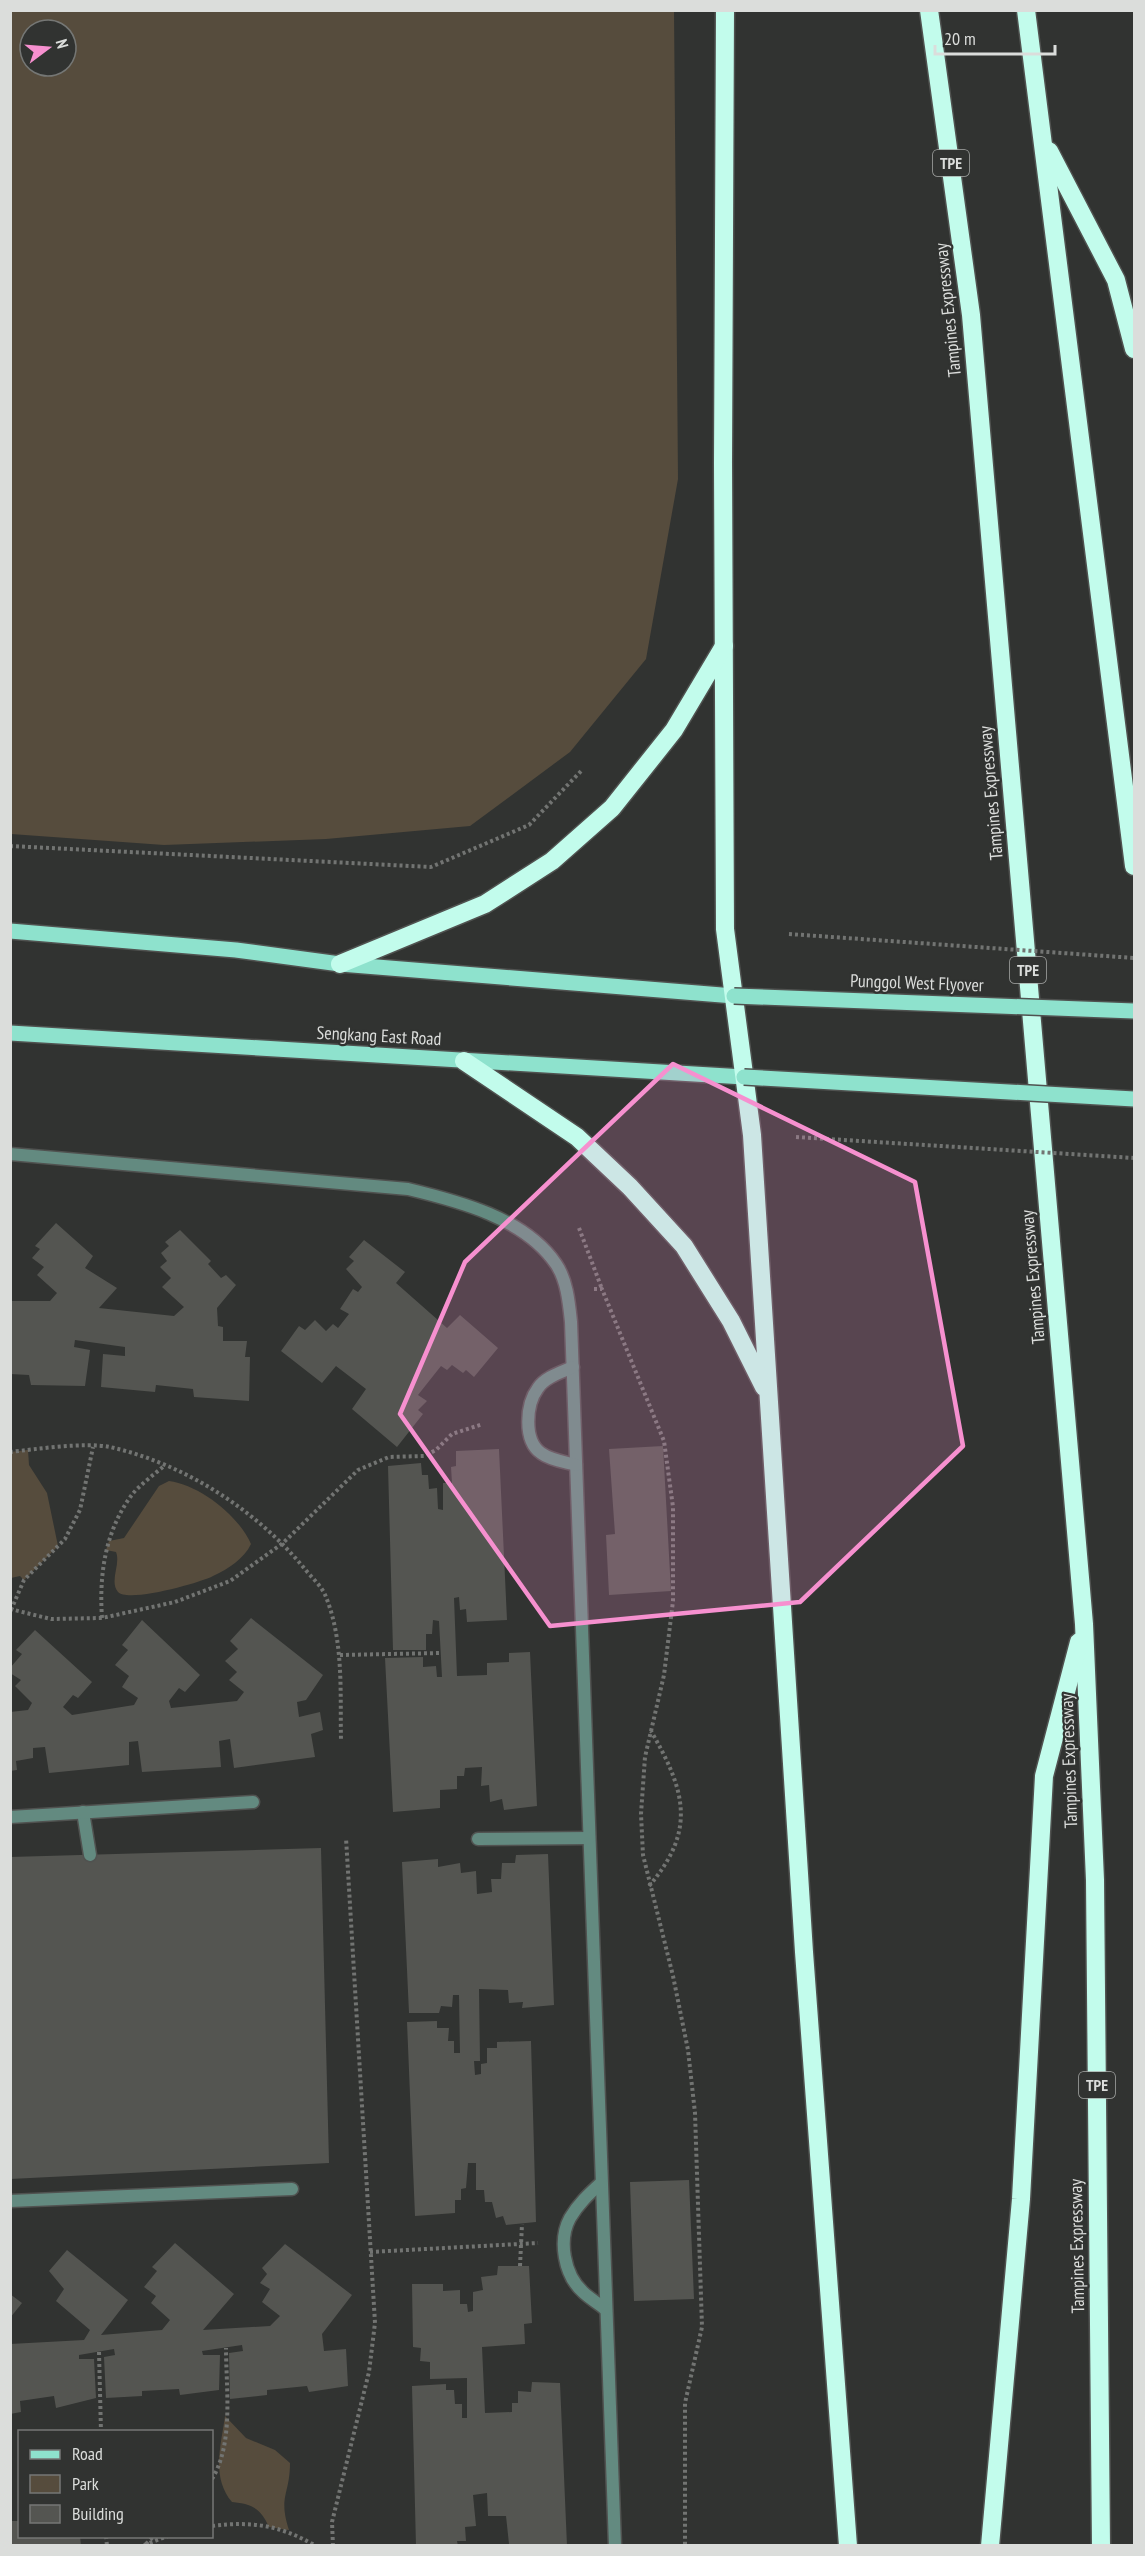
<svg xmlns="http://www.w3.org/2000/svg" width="1145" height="2556" font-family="'PT Sans Narrow',sans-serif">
	<rect width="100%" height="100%" fill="#313331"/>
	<!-- green -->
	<g fill="#564c3d" fill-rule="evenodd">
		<path d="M10,11H674L678,479L646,659L570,752L470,826L326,839L164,845L11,834ZM30,30H66V66H30Z"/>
		<path d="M28,1450L29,1465L47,1493L58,1546L24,1580L20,1576L11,1578L10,1452Z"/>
		<path d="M169,1481C200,1485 239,1516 251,1544C244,1559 228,1569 213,1576C200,1583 128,1603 118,1592C109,1581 121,1564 116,1552L106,1550L109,1541L124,1538L159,1486Z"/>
		<path d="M225,2416L246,2438L275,2450L290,2463C290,2495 278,2496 289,2530L269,2527C261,2509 253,2504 232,2502C211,2477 221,2446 225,2416Z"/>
	</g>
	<!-- building -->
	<g fill="#545551">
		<path d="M56,1223L93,1256L85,1268L117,1288L99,1308L174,1316L184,1307L162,1287L171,1278L160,1267L167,1261L161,1253L169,1246L165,1242L180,1230L211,1261L208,1264L221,1278L226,1275L236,1285L217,1308L218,1326L223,1327V1341H247L245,1357H250L249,1401L194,1397L193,1389L156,1385L155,1392L101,1387L103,1354L125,1356V1347L75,1340L74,1347L90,1350L85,1386L31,1385L29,1375L10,1374V1301H50L57,1293L37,1275L44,1267L32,1258L40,1249L35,1246Z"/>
		<path d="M364,1240L405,1272L396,1283L447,1328L460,1315L498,1348L474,1377L466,1370L463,1373L452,1365L447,1370L441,1366L418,1395L427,1401L418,1410L423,1414L397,1447L352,1409L366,1389L336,1366L322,1383L281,1351L299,1326L305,1330L315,1320L326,1331L333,1324L338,1328L349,1314L340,1309L353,1289L358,1292L362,1287L346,1269L354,1261L349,1257Z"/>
		<path d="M663,1446L671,1591L609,1595L606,1535L615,1534L609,1449Z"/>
		<path d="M499,1449L507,1620L467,1622L466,1609L460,1610L459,1597L454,1598L457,1676L487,1675V1663L509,1662V1653L530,1652L537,1806L504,1810L502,1799L490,1802L489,1785L481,1786L482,1767L465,1768L464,1776H457V1789L440,1790V1808L393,1812L385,1658L423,1657V1667L436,1666L437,1677H442L439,1621L433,1620L432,1634H426V1650H393L388,1466L421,1463L422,1475H428L429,1489L437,1488L438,1509L443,1510V1483H452L451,1467L456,1466V1451Z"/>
		<path d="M251,1618L323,1675L306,1700L297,1702L299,1717L320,1712L323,1730L311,1734L315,1757L234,1768L230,1739L219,1741L221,1767L142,1772L138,1741L129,1742V1765L49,1773L45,1747L33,1748V1758L16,1761L17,1770L10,1771V1712L28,1710L32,1703L15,1686L21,1680L10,1673V1668L22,1654L16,1650L35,1630L92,1682L78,1698L73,1695L63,1707L72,1715L134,1705L138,1698L122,1687L129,1676L115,1665L128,1650L122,1645L142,1620L200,1675L185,1692L179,1688L169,1701L171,1708L237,1701L244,1692L229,1680L237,1672L225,1661L238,1649L230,1641Z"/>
		<path d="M321,1848L329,2163L10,2179V1857Z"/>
		<path d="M548,1854L554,2005L522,2008L523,2002L509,2003L508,1990L479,1989L480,2061H474L475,2075L481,2074V2064L487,2063V2048H497V2042L531,2041L536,2222L506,2225L503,2216L496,2218L492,2202H485L484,2190H476V2163H468L466,2188L461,2189V2200H455V2213L415,2216L407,2022L437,2021V2028H449L448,2041H454V2053H460L459,1995H453L452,2007L441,2006L439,2013H409L402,1862L438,1859V1867L460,1863L461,1873L476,1871L477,1894L492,1892L491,1879H501L502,1863H515L516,1855Z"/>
		<path d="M689,2180L694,2299L634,2301L630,2182Z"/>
		<path d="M175,2243L234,2294L203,2330L270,2326L280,2316L262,2302L270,2289L260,2283L267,2274L262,2268L285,2244L352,2295L322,2334L324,2351L346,2349L348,2386L309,2392L307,2386L267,2390V2395L230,2399L229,2353L243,2351L242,2345L202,2351L203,2355H220L219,2390L180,2395L179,2389L142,2391V2396L106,2398L104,2357L115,2355L114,2349L79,2355V2359H94L96,2398L56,2408L54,2396L20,2401L21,2412L10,2414V2344L84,2340L90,2330L56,2301L64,2289L49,2271L67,2250L128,2300L101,2335L162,2330L170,2320L151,2303L156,2296L144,2287L157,2271L152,2267Z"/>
		<path d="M498,2266H529L532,2323L524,2324L525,2344L482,2347L485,2413L512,2412V2403H518V2391L531,2392L532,2382L560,2383L567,2546L509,2544L506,2516H488L487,2493L473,2495L476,2526L465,2527L466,2541H457L458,2546H416L412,2386L446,2384V2390H454L455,2404H462V2418H467V2378L430,2379V2362L420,2361L421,2348L413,2347L412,2284H443V2291L460,2290V2304H467L468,2312L473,2311V2292L483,2290L481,2277L497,2275Z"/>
		<path d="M10,2294L22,2303L10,2318Z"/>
		<path d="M10,2521H20V2536H80L81,2546H10Z"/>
	</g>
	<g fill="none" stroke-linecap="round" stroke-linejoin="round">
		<!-- service casing -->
		<g stroke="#505250" stroke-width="15">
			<g id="service">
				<path d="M10,1154L408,1189C458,1201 525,1218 556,1264C567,1280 569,1303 571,1322L615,2546"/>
				<path d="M573,1367C562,1372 545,1377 538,1388C526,1404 523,1440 541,1453C550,1460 565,1462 576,1465"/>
				<path d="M83,1812L90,1855"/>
				<path d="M10,1817L253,1802"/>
				<path d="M478,1839L589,1838"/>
				<path d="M601,2183C589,2194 578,2204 570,2218C558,2240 564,2275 583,2292C589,2298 598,2303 605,2309"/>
				<path d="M10,2201L292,2189"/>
			</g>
		</g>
		<!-- primary casing -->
		<g stroke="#505250" stroke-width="18">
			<g id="primary">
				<path d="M10,931L236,950L340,964L734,996"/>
				<path d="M10,1033L744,1077"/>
			</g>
		</g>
		<!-- motorway casing -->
		<g stroke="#505250" stroke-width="21">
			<g id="motorway">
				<path d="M725,10L723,463L725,929L752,1135L804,1952L848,2546"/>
				<path d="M929,10L971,315L1084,1624L1095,1880L1101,2546"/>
				<path d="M1026,10L1134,866"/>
				<path d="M1049,151L1116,280L1134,349"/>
				<path d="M340,964L485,904L552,861L612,808L674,730L724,646"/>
				<path d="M464,1061L577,1137L630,1187L684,1246L731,1321L764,1387"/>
				<path d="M990,2546L1021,2199L1044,1776L1079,1642"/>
			</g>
		</g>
		<!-- path -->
		<g stroke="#727472" stroke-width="4" stroke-dasharray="3 3" stroke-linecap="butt">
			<path d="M10,846L431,867L529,825L583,769"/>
			<path d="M579,1228L602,1289"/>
			<path d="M594,1289H602L664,1441L673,1507V1601L664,1675L645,1757L641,1814L643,1855L673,1976L688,2050L695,2113L702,2327L685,2403V2546"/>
			<path d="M10,1452C37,1449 85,1442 110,1447C185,1464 256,1510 304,1568C311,1577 322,1586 326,1597C344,1642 340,1693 341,1741"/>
			<path d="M10,1609L51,1619L102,1618L175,1602L230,1581L283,1543L358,1470L389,1457L424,1456L436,1450L452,1434L483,1424"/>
			<path d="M11,1610L24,1580L65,1539L80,1510L93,1447"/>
			<path d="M102,1618C99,1575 105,1532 131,1496C139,1485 155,1474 165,1465"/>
			<path d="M340,1655L441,1653"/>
			<path d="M649,1886C697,1830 685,1790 651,1731"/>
			<path d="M370,2252L538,2243"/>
			<path d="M520,2266L522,2224"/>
			<path d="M99,2352L101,2432"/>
			<path d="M212,2479C234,2443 226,2389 226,2348"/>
			<path d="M212,2526C252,2521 280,2525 316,2546"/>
			<path d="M106,2536L107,2546"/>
			<path d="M146,2544L154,2536"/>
			<path d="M144,2545L168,2536"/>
			<path d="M333,2546L332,2522L369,2372L375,2323L346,1838"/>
		</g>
		<!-- service -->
		<use href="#service" stroke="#638a80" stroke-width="12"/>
		<!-- primary -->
		<use href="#primary" stroke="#8ee2cd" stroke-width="15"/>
		<!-- motorway -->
		<use href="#motorway" stroke="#c2fcec" stroke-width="18"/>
		<!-- primary-bridge casing -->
		<g stroke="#505250" stroke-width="18" stroke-linecap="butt">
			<g id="primary-bridge">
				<path d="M734,996L1134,1011"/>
				<path d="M744,1077L1134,1099"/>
			</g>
		</g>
		<!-- path-bridge -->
		<g stroke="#727472" stroke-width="4" stroke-dasharray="3 3" stroke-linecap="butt">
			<path d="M789,934L1134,958"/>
			<path d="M796,1137L1134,1158"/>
		</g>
		<!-- primary-bridge -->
		<use href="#primary-bridge" stroke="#8ee2cd" stroke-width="15"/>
	</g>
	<!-- marked area -->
	<path fill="#f690cf" fill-opacity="0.2" stroke="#f690cf" stroke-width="4.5" stroke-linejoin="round" d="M673,1064L915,1182L963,1446L800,1602L550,1626L400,1414L465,1262Z"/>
	<g text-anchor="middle" stroke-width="4.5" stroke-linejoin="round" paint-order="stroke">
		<!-- shield labels -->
		<g fill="#313331" stroke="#a8aaa8" stroke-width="1.5">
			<rect x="933" y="150" width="36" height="26" rx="4.5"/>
			<rect x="1010" y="957" width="36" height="26" rx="4.5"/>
			<rect x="1079" y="2072" width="36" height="26" rx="4.5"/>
		</g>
		<g font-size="16" font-weight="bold" fill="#dbdddb">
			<text x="951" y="169">TPE</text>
			<text x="1028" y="976">TPE</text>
			<text x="1097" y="2091">TPE</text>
		</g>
		<!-- street labels -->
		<g font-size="18" fill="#dbdddb" stroke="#313331">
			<text transform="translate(948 310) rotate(-96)" y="6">Tampines Expressway</text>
			<text transform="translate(991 793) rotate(-95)" y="6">Tampines Expressway</text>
			<text transform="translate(917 983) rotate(2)" y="6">Punggol West Flyover</text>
			<text transform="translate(379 1036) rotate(3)" y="6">Sengkang East Road</text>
			<text transform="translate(1033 1277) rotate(-95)" y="6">Tampines Expressway</text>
			<text transform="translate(1069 1761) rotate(-92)" y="6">Tampines Expressway</text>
			<text transform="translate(1077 2246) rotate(-91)" y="6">Tampines Expressway</text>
		</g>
	</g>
	<!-- border -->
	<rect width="1145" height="2556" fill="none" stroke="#dbdddb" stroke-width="24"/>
	<!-- legend -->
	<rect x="18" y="2430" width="195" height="108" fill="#313331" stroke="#757775" stroke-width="1.5"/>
	<rect x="30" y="2450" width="30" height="9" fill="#8ee2cd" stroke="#757775" stroke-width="1.5"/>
	<text x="72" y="2460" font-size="18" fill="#dbdddb">Road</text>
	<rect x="30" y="2475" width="30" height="18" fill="#564c3d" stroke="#757775" stroke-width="1.5"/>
	<text x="72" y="2490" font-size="18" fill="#dbdddb">Park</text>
	<rect x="30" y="2505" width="30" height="18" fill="#545551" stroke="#757775" stroke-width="1.5"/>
	<text x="72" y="2520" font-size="18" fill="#dbdddb">Building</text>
	<!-- north arrow -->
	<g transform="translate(48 48) rotate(74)"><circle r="28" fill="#313331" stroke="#757775" stroke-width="1.5"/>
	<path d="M0-4.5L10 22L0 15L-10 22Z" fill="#f690cf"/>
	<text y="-9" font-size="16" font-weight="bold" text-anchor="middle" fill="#dbdddb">N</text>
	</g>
	<!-- scale -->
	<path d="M935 45v9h120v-9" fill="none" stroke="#dbdddb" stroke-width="3"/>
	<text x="944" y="45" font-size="18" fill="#dbdddb" stroke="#313331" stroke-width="4.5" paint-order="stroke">20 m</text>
</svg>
